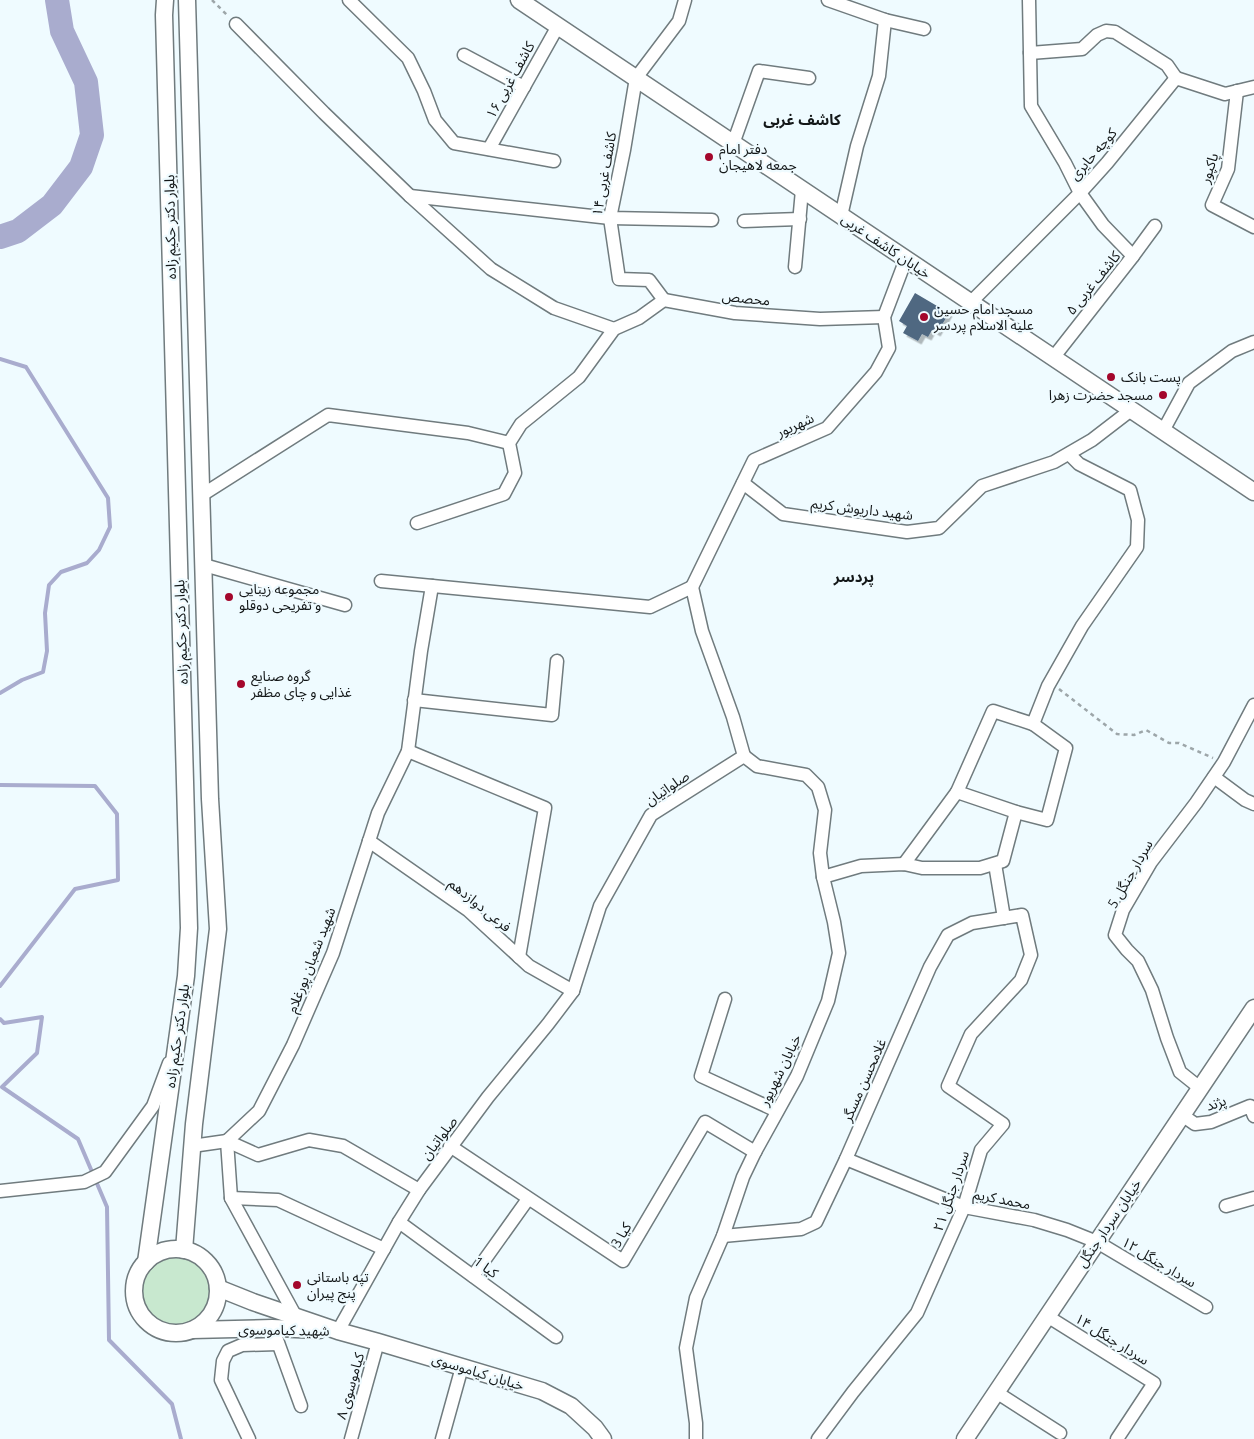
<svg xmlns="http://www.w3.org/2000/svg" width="1254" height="1439" font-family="Ubuntu,'Noto Sans Arabic',sans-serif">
	<defs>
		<filter id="shadow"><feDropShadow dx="3.5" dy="3.5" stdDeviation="0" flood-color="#0004"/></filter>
	</defs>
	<rect width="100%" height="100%" fill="#effbff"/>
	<!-- green -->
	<circle fill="#c8e8cf" cx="176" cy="1292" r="36"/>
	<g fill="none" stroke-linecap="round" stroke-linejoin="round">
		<!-- stream -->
		<g stroke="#a9acce" stroke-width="4">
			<path d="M0,359L26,367L108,498L110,527L99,550L87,563L61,572L49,585L45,613L47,651L43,672L22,680L0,693"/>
			<path d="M0,785L95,786L117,814L118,880L75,889L0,986"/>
			<path d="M0,1019L4,1023L42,1017L37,1053L2,1087L78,1139L107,1207L109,1340L172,1404L181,1439"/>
		</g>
		<!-- river -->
		<path stroke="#a9acce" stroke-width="24" d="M0,237L18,231L52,205L81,167L92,135L86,82L62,31L57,0"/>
	</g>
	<!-- building -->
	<path fill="#506881" filter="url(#shadow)" d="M915,293L949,313L937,333L932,330L928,337L922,334L918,341L903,333L907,326L899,321Z"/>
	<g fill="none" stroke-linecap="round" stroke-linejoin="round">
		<!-- minor casing -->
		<g stroke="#707b7e" stroke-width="15">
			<g id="minor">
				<path d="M349,0L408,58L424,91L435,120L454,143L554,161"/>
				<path d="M828,0L885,20L924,29"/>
				<path d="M1029,0L1031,106L1065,163L1080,193L1103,225L1133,256"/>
				<path d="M236,24L324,113L410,196L491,269L554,308L614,329"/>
				<path d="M1030,53L1082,49L1097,35L1106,31L1115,32L1167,65L1176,78"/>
				<path d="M464,55L524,87"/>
				<path d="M1237,91L1228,169L1212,205L1254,227"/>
				<path d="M733,144L759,71L809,78"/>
				<path d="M489,149L558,26"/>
				<path d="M410,196L610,218L712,220"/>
				<path d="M841,216L857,146L879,76L885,20"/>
				<path d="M744,221L800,219"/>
				<path d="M795,267L802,190"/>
				<path d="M664,300L649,280L619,279L610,218L624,150L636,78L679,21L685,0"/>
				<path d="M971,302L1080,193L1107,163L1176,78L1225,94L1254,87"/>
				<path d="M1053,358L1133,256L1155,226"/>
				<path d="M1163,431L1189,383L1232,351L1254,342"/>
				<path d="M743,483L783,514L907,532L939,528L982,486L1054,462L1092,440L1131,410"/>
				<path d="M202,495L328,415L468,433L509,443"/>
				<path d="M417,523L504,494L515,473L509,443L521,424L579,377L614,329L639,318L664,300L735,313L820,319L884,317"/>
				<path d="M204,565L345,605"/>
				<path d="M692,587L754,460L827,428L876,372L889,348L884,317L906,259"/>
				<path d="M414,700L552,715L557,661"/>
				<path d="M408,751L545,808L519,957"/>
				<path d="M1214,777L1245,800L1254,804"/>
				<path d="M1016,812L1047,820L1066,748L1033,724"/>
				<path d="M369,841L468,910L529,966L573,991"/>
				<path d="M904,864L957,792"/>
				<path d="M995,864L1004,918"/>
				<path d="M823,877L861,866L904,864L922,868H980L1003,861L1016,812L957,792L993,711L1033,724L1048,686L1082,626L1137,547L1138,520L1130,490L1079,464L1069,454"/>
				<path d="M725,999L701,1076L777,1111"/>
				<path d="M1200,1088L1180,1072L1167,1038L1152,990L1138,961L1127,950L1115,935L1123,910L1151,862L1196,803L1224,762L1254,705"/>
				<path d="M1182,1115L1195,1124L1211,1122L1250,1106L1254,1116"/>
				<path d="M227,1141L259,1111L293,1045L333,953L378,813L408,751L421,651L432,586"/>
				<path d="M227,1141L258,1155L309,1140L343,1146L419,1190"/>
				<path d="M227,1141L231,1198L296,1317"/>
				<path d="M192,1146L227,1141"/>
				<path d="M450,1146L623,1261L705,1122L755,1152"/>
				<path d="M846,1159L964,1207L1034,1220L1067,1230L1097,1242L1206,1307"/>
				<path d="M0,1191L84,1182L105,1172L153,1106L169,1063"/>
				<path d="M231,1198L278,1200L384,1249"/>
				<path d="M1226,1206L1254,1198"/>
				<path d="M399,1222L556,1337"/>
				<path d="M723,1236L801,1229L816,1222L846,1159L930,967L948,935L972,923L1022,915L1031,955L1021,980L971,1034L948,1086L1003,1124L981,1150L964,1207L917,1313L853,1392L818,1439"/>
				<path d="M473,1276L528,1199"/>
				<path d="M1047,1316L1154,1383L1117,1439"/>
				<path d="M338,1331L399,1222L419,1190L488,1097L548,1024L573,991L600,906L651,815L744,756L733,717L702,631L692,587L650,607L381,581"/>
				<path d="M276,1337L301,1406"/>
				<path d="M996,1392L1060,1433"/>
				<path d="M249,1439L221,1380L223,1361L228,1351L242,1345L278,1344"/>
				<path d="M351,1439L378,1342"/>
				<path d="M442,1439L462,1367"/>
				<path d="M696,1439V1423L686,1348L696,1298L723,1236L743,1177L755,1152L797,1076L828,1001L839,953L834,922L823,877L820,853L825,810L818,787L806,775L757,766L744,756"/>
			</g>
		</g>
		<!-- major casing -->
		<g stroke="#707b7e" stroke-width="19">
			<g id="major">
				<path d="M519,0L1254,492"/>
				<circle cx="176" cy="1291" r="42"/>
				<path d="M184,1250L194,1124L218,929L210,799L187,0"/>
				<path d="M146,1262L186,976L189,928L164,15L165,0"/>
				<path d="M218,1288L253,1302L338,1331L378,1342L542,1391L571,1406L595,1428L603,1439"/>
				<path d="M192,1330L272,1328L319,1330"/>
				<path d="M965,1439L1254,1008"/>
			</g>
		</g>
		<!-- path -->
		<g stroke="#9da6a9" stroke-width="2.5" stroke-dasharray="4 4" stroke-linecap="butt">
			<path d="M212,0L227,15"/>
			<path d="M1059,689L1117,734L1134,735L1146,730L1169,743H1179L1213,758"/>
		</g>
		<!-- minor -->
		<use href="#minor" stroke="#fff" stroke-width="12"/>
		<!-- major -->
		<use href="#major" stroke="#fff" stroke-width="16"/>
	</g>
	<!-- markers -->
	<g fill="#a4072c" stroke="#effbff" stroke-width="2">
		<circle cx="709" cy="157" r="5"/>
		<circle cx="924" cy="317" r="5"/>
		<circle cx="1111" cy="377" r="5"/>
		<circle cx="1163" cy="395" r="5"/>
		<circle cx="229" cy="597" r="5"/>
		<circle cx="241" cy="684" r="5"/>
		<circle cx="297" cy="1285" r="5"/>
	</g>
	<g text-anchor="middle" stroke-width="4.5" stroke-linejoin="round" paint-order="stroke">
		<!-- street labels -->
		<g font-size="14" fill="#131718" stroke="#effbff">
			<text transform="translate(510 80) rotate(-61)" y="5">کاشف غربی ۱۶</text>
			<text transform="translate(1093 154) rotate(-49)" y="5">کوچه حایری</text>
			<text transform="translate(1209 168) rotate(-72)" y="5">پاکپور</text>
			<text transform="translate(604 174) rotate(-80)" y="5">کاشف غربی ۱۴</text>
			<text transform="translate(170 227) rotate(-91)" y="5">بلوار دکتر حکیم زاده</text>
			<text transform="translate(886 246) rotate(34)" y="5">خیابان کاشف غربی</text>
			<text transform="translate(1093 283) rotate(-51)" y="5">کاشف غربی ۵</text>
			<text transform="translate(746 298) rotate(6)" y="5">محصص</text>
			<text transform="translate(795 425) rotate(-24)" y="5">شهریور</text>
			<text transform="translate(862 509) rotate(7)" y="5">شهید داریوش کریم</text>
			<text transform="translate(181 632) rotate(-92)" y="5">بلوار دکتر حکیم زاده</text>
			<text transform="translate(667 788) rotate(-34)" y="5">صلواتیان</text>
			<text transform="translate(1130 874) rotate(-60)" y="5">سردار جنگل 5</text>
			<text transform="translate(480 905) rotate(39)" y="5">فرعی دوازدهم</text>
			<text transform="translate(311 960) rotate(-69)" y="5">شهید شعبان پورغلام</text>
			<text transform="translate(177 1036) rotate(-82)" y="5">بلوار دکتر حکیم زاده</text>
			<text transform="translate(780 1070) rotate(-64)" y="5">خیابان شهریور</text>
			<text transform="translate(864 1080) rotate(-66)" y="5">غلامحسن مسگر</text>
			<text transform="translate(1216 1103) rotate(-19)" y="5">پژند</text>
			<text transform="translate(439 1138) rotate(-53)" y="5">صلواتیان</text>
			<text transform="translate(951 1191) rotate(-71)" y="5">سردار جنگل ۲۱</text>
			<text transform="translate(1002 1199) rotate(11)" y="5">محمد کریم</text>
			<text transform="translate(1109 1223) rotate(-56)" y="5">خیابان سردار جنگل</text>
			<text transform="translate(621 1235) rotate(-60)" y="5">کیا 3</text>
			<text transform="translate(1159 1262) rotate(31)" y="5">سردار جنگل ۱۲</text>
			<text transform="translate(486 1267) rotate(36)" y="5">کیا 1</text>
			<text transform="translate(284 1330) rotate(1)" y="5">شهید کیاموسوی</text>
			<text transform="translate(1112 1339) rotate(32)" y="5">سردار جنگل ۱۴</text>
			<text transform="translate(478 1372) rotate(17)" y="5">خیابان کیاموسوی</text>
			<text transform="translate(350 1386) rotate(-74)" y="5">کیاموسوی ۸</text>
		</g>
		<!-- poi labels -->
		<g font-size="14" fill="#131718" stroke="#effbff" text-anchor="start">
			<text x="719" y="154">دفتر امام<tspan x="719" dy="16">جمعه لاهیجان</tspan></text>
			<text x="934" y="314">مسجد امام حسین<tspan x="934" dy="16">علیه الاسلام پردسر</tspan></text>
			<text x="1121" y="382">پست بانک</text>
			<text x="1153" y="400" text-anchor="end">مسجد حضرت زهرا</text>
			<text x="239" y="594">مجموعه زیبایی<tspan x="239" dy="16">و تفریحی دوقلو</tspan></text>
			<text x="251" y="681">گروه صنایع<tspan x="251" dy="16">غذایی و چای مظفر</tspan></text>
			<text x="307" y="1282">تپه باستانی<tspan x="307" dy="16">پنج پیران</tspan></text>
		</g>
		<!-- neighbourhood labels -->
		<g font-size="15" font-weight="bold" fill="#131718" stroke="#effbff">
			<text x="802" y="125">کاشف غربی</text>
			<text x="854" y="582">پردسر</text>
		</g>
	</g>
</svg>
